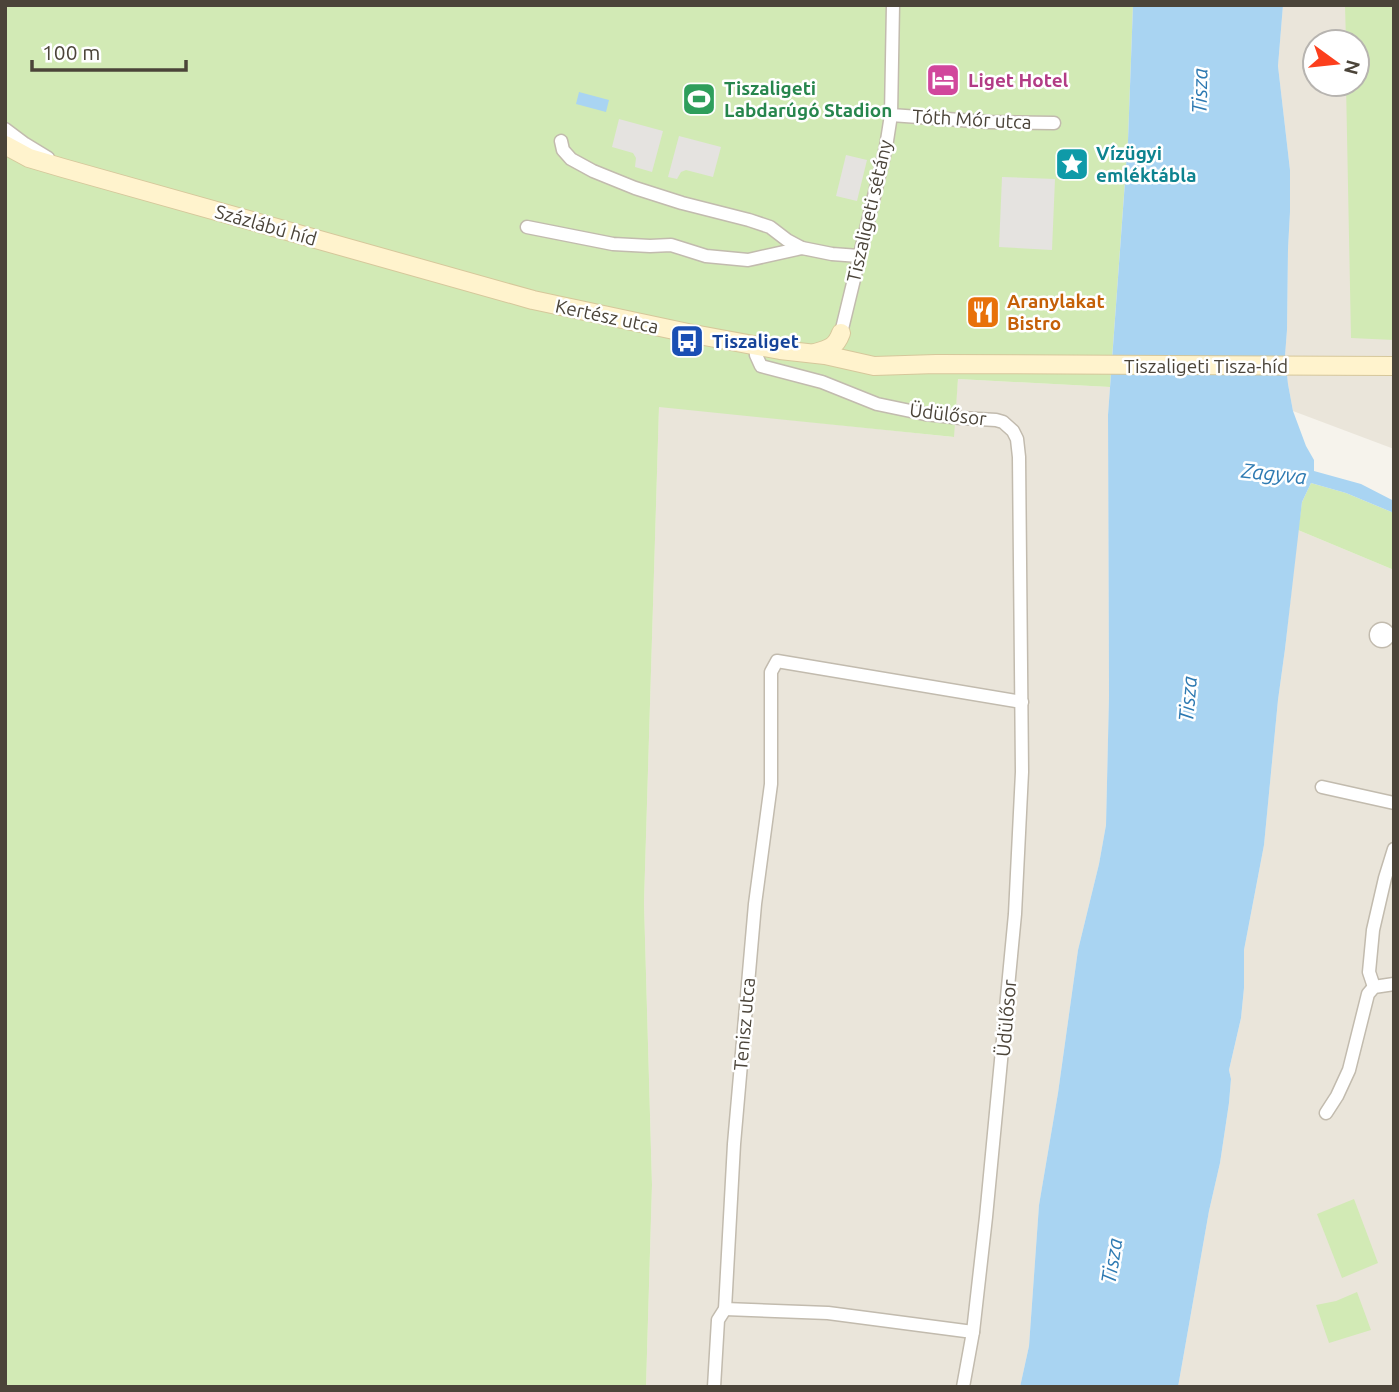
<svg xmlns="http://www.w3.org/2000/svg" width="1399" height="1392" font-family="Ubuntu,sans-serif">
	<rect width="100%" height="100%" fill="#f6f3ec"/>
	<!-- residential -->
	<g fill="#eae5da" fill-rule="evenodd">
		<path d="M1283,5H1394V449L1293,411L1288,384L1285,356L1287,330L1288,249L1290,212V170L1278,66ZM1315,42H1357V84H1315Z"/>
		<path d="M958,379L1110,387L1108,415L1109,696L1106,825L1099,864L1078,950L1058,1093L1039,1205L1029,1346L1020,1387H646L652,1185L644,903L659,406L953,437Z"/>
		<path d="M1298,530L1394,570V1387H1178L1209,1211L1220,1163L1229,1103L1231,1079L1229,1070L1241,1018L1244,988V950L1264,845L1278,700L1285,649Z"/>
	</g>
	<!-- green -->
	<g fill="#d2eab5">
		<path d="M5,5H1133L1128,140L1110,387L958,379L954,437L659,407L644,903L652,1185L646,1387H5Z"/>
		<path d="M1345,5H1394V340L1351,338L1346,84H1357V42H1346Z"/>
		<path d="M1311,483L1346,493L1394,513V570L1298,530L1302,502Z"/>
		<path d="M1354,1199L1378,1263L1342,1278L1317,1214Z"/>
		<path d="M1357,1292L1371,1330L1329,1343L1316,1305L1336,1301Z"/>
	</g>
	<!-- parking -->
	<g fill="#e5e3e0">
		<path d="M619,119L663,131L652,172L635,167L636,158L633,153L612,147Z"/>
		<path d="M679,136L721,147L713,177L686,170L681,172L677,179L668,177Z"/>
		<path d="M846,155L867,160L857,201L836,196Z"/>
		<path d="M1002,177L1055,179L1052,250L999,247Z"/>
	</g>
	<!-- water -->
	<g fill="#a9d4f2">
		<path d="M1133,5H1283L1278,66L1290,170V212L1288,249L1287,330L1285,356L1288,384L1293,411L1306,446L1314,460V471L1361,484L1394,501V513L1346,493L1311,483L1302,502L1285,649L1278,700L1264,845L1244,950V988L1241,1018L1229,1070L1231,1079L1229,1103L1220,1163L1209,1211L1178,1387H1020L1029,1346L1039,1205L1058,1093L1078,950L1099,864L1106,825L1109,696L1108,415L1128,140Z"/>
		<path d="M579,92L609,100L606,112L576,104Z"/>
	</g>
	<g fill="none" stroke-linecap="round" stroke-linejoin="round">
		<!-- minor casing -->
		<g stroke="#c2bbae" stroke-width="15">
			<g id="minor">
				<path d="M891,115L988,122L1054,123"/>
				<path d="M5,129L25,144L48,158"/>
				<path d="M561,141L563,150L571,159L593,171L635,188L682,203L749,220L770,227L787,240L802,248L832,254L859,256"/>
				<path d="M527,227L613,244L650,246L671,245L706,256L748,260L802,248"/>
				<path d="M841,333L886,147L891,115L893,5"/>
				<path d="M755,345L756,355L761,366L822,382L877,404L925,414L961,418L996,420L1003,422L1013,431L1017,439L1019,457L1022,772L1015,914L986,1217L973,1332L963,1387"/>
				<circle cx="1382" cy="635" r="6"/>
				<path d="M1322,787L1394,803"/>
				<path d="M1374,987L1369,972L1373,930L1385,878L1394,849"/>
				<path d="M1326,1113L1337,1096L1349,1070L1368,994L1374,987L1394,984"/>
				<path d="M725,1309L828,1313L973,1332"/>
				<path d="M714,1387L718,1320L725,1309L734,1144L755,904L771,784V672L777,661L1022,702"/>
			</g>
		</g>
		<!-- secondary casing -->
		<g stroke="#d6c79b" stroke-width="20">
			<g id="secondary">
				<path d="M5,145L29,158L63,168L533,300L688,333L780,350L825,355L874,366L936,364L1394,366"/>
				<path d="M815,353C829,349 836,347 841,333"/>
			</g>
		</g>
		<!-- minor -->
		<use href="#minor" stroke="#fff" stroke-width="12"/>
		<!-- secondary -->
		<use href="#secondary" stroke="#fff3cd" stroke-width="18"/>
	</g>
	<!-- icons -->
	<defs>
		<g id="hotel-square" transform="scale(1.75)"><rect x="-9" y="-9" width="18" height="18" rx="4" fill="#d1479c" stroke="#fff"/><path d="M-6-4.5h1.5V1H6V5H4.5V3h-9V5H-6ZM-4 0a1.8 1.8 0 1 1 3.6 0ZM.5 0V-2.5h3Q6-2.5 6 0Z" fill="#fff"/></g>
		<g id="stadium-square" transform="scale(1.75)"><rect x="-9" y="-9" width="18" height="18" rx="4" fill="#2e9e5b" stroke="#fff"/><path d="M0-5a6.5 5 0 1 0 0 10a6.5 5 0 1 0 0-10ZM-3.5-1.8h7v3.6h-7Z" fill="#fff"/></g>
		<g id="sight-square" transform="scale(1.75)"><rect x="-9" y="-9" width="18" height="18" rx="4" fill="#0f9aa8" stroke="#fff"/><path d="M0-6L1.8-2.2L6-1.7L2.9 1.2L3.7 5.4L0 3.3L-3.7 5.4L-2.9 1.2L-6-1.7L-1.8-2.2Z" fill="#fff"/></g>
		<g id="restaurant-square" transform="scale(1.75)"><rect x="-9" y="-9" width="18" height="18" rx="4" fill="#e8710a" stroke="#fff"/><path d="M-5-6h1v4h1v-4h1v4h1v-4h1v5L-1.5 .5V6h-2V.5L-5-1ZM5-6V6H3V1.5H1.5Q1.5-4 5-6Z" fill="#fff"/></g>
		<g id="bus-square" transform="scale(1.75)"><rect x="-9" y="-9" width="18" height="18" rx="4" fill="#1a4fb4" stroke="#fff"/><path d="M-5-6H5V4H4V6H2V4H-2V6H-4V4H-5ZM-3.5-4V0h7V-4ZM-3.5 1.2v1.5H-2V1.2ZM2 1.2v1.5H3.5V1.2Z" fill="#fff"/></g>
	</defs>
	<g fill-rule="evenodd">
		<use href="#hotel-square" x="943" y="80"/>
		<use href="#stadium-square" x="699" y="99"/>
		<use href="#sight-square" x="1072" y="164"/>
		<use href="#restaurant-square" x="983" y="312"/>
		<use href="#bus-square" x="687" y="341"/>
	</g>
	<g text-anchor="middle" stroke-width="5" stroke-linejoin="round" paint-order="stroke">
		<!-- hotel labels -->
		<g font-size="19" font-weight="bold" fill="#b23c85" stroke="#fff" text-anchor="start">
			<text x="968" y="87">Liget Hotel</text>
		</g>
		<!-- leisure labels -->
		<g font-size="19" font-weight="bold" fill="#27864d" stroke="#fff" text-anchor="start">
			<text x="724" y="95">Tiszaligeti<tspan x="724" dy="22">Labdarúgó Stadion</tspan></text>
		</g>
		<!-- street labels -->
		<g font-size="19" fill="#4b4439" stroke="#fff">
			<text transform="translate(972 119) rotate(3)" y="7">Tóth Mór utca</text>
			<text transform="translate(869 211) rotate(-77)" y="7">Tiszaligeti sétány</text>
			<text transform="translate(266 225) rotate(16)" y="7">Százlábú híd</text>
			<text transform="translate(607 316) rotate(12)" y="7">Kertész utca</text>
			<text x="1206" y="373">Tiszaligeti Tisza-híd</text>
			<text transform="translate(948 414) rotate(7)" y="7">Üdülősor</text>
			<text transform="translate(1006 1018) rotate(-85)" y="7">Üdülősor</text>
			<text transform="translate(744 1024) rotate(-85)" y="7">Tenisz utca</text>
		</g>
		<!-- culture labels -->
		<g font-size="19" font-weight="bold" fill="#0d838f" stroke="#fff" text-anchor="start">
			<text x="1096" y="160">Vízügyi<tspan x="1096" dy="22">emléktábla</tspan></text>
		</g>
		<!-- food labels -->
		<g font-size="19" font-weight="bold" fill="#c56008" stroke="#fff" text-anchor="start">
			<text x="1007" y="308">Aranylakat<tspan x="1007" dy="22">Bistro</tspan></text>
		</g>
		<!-- transit labels -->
		<g font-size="19" font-weight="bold" fill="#164399" stroke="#fff" text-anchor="start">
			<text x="712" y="348">Tiszaliget</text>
		</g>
		<!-- water labels -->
		<g font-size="21" font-style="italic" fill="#2e7ab2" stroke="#fff">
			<text transform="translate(1200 91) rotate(-89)" y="7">Tisza</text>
			<text transform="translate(1274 474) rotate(6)" y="7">Zagyva</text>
			<text transform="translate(1188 699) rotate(-85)" y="7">Tisza</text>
			<text transform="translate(1112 1261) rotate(-81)" y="7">Tisza</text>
		</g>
	</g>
	<!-- border -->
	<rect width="1399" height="1392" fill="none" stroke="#4b4439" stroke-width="14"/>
	<!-- north arrow -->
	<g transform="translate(1336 63) rotate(105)"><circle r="33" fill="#ffffff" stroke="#b7b4b0" stroke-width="2"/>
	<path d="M0-5L12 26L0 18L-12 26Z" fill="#fc3f1d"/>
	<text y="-10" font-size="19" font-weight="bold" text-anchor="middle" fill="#4b4439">N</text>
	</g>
	<!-- scale -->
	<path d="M32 60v10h154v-10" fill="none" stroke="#4b4439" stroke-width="3.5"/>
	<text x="42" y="60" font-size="21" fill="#4b4439" stroke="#ffffff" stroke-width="5" paint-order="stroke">100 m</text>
</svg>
